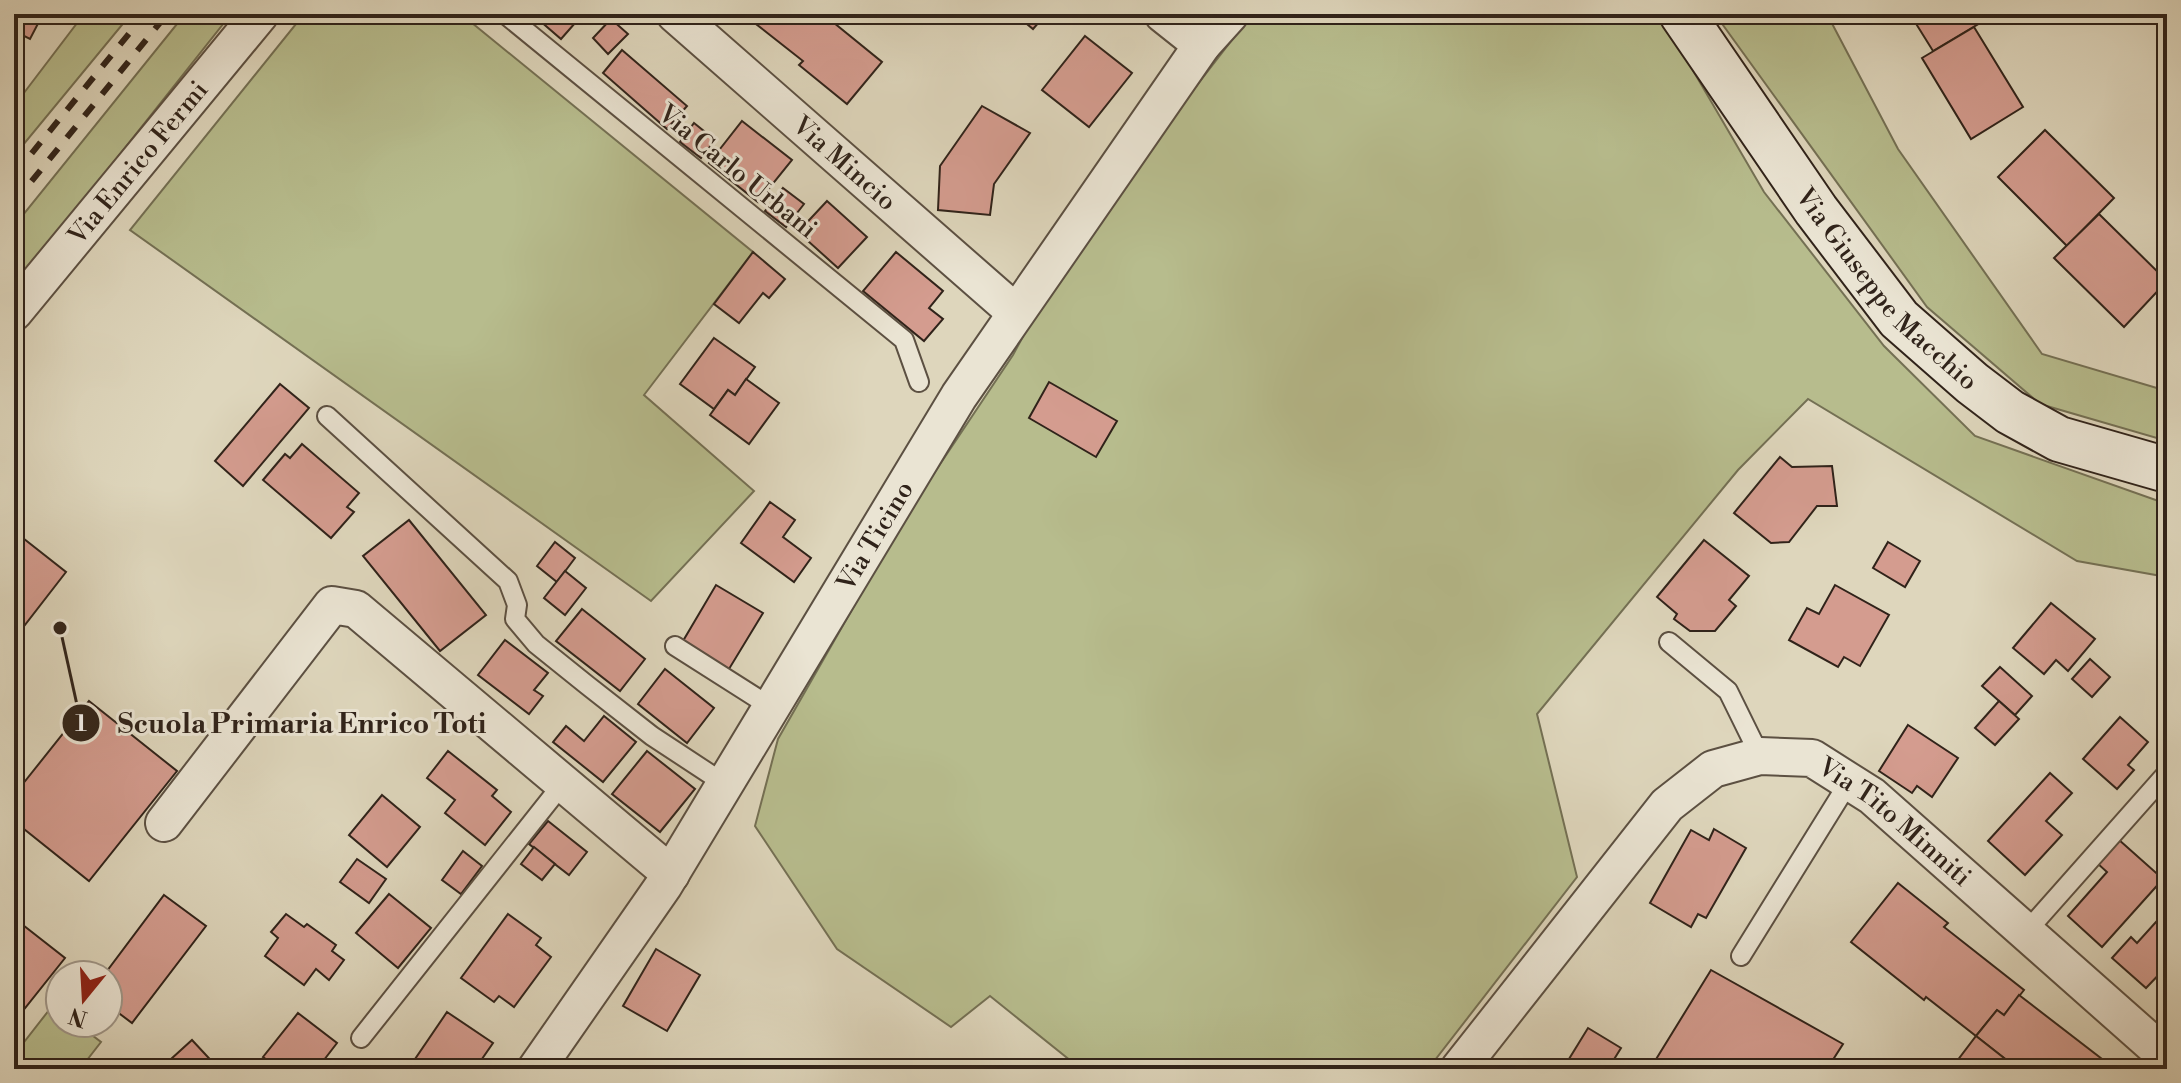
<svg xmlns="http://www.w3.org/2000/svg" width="2181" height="1083" font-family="'Libre Bodoni',serif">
	<rect width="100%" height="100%" fill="#ded6bc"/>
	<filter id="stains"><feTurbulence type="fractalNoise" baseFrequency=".0025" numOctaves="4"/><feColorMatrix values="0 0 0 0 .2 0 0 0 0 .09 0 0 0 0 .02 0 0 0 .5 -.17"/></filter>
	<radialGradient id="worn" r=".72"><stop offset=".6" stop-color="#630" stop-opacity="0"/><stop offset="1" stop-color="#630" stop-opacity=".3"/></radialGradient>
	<!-- green -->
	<g fill="#b7bc8d" stroke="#747054" stroke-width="2">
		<path d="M84,14H131L14,156V106Z"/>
		<path d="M185,14H231L14,288V226Z"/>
		<path d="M304,14H461L753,252L644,395L754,491L651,601L130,230Z"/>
		<path d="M1257,14H1660L1764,192L1884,346L1975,436L2167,504V577L2077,561L1808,399L1738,470L1537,714L1577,877L1428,1069H1081L990,996L951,1027L837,949L755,826L778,739L906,515L1013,355L1052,283L1153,142L1242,27Z"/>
		<path d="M1715,14H1827L1898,149L2042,354L2167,391V441L2040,404L1927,307Z"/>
		<path d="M53,1005L60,1010V1023H76L101,1042L80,1069H14V1055Z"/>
	</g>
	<!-- building -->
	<g fill="#d49c8f" stroke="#30231a" stroke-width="2">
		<path d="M14,14H43L30,39L14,31Z"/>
		<path d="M532,14H583L561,39Z"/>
		<path d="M764,14H823L882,62L847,104L799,65L803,61L756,24Z"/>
		<path d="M1015,14H1046L1033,29Z"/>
		<path d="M1910,14H1982L1985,20L1933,51Z"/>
		<path d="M611,19L628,34L608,54L593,38Z"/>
		<path d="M1974,27L2023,107L1971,139L1922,58Z"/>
		<path d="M1085,36L1132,73L1089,127L1042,90Z"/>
		<path d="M622,50L687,106L667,129L603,73Z"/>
		<path d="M982,106L1030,133L994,184L990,215L938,210L940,166Z"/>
		<path d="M742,121L792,160L758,202L709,163Z"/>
		<path d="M694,123L715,140L701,158L680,142Z"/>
		<path d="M2045,130L2114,198L2067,246L1998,177Z"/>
		<path d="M783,188L804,204L786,227L765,211Z"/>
		<path d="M827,201L867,237L838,268L798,232Z"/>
		<path d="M2099,214L2167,281L2124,327L2054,258Z"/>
		<path d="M753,252L785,279L769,298L763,293L739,323L714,304Z"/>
		<path d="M896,252L943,291L929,308L943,319L924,341L863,291Z"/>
		<path d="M714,338L755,367L735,395L728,390L714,409L680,384Z"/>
		<path d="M746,379L779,403L749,444L710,415L728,390L735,395Z"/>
		<path d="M1049,382L1117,421L1096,457L1029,418Z"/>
		<path d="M280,384L309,408L243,486L215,461Z"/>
		<path d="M302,444L359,493L347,507L354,512L331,538L263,480L285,454L290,458Z"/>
		<path d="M1780,457L1792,467L1832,466L1837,506H1817L1789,542L1771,543L1734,513Z"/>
		<path d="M770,502L795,520L783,537L811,558L794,582L741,543Z"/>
		<path d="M409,520L486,615L440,651L363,556Z"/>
		<path d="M14,531L66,572L14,639Z"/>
		<path d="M1704,540L1749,576L1729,600L1736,606L1715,631H1690L1674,619L1677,614L1657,597Z"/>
		<path d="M555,542L575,558L557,582L537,566Z"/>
		<path d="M1888,542L1920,561L1905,587L1873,568Z"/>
		<path d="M565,571L586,588L565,615L544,598Z"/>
		<path d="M716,585L763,613L729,669L683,641Z"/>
		<path d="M1835,585L1889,615L1860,666L1844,657L1838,667L1789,640L1807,608L1819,614Z"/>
		<path d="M2051,603L2095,639L2068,671L2056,660L2044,674L2013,648Z"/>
		<path d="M582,609L645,659L620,691L556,641Z"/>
		<path d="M505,640L548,673L534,690L543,696L529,714L478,675Z"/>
		<path d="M2090,659L2110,677L2092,697L2072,679Z"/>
		<path d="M2000,667L2032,696L2015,715L1982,686Z"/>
		<path d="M665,669L714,708L687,743L638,704Z"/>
		<path d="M89,701L177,771L89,881L14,821V795Z"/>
		<path d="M1999,701L2019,719L1995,745L1975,728Z"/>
		<path d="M604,716L636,742L603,782L553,742L566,726L584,741Z"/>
		<path d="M2120,717L2148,742L2128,765L2134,770L2117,789L2083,759Z"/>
		<path d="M1908,725L1958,758L1932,797L1917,786L1912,793L1879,771Z"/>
		<path d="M448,751L497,790L492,796L511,812L485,845L445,813L455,800L427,778Z"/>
		<path d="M647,751L695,789L660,832L612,794Z"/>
		<path d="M2050,773L2072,793L2046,821L2062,835L2025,875L1988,841Z"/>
		<path d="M382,795L420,827L387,867L349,835Z"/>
		<path d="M548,821L587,852L569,875L529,844Z"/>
		<path d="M1714,829L1746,848L1706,918L1698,914L1691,927L1650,903L1691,830L1709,840Z"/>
		<path d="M2118,839L2163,879L2102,947L2068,916L2107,872L2097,863Z"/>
		<path d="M534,847L555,864L542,880L521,864Z"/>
		<path d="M463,851L482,866L461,894L442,880Z"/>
		<path d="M357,859L386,879L369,903L340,882Z"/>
		<path d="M1898,883L1948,923L1944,927L2024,990L2004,1015L1997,1010L1976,1036L1926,997L1924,1000L1851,942Z"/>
		<path d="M389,894L431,928L398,968L356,933Z"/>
		<path d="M164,895L206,926L132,1023L108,1005V975H104Z"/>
		<path d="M2165,912L2167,966L2146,988L2112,958L2131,937L2137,943Z"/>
		<path d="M286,914L304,927L307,924L336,945L332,951L344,960L329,980L316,969L304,985L265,956L278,938L271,932Z"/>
		<path d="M508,914L541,938L536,945L551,957L514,1007L499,996L494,1002L461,978Z"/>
		<path d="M14,918L65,958L14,1022Z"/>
		<path d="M656,949L700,975L667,1031L623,1006Z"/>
		<path d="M1711,970L1843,1044L1827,1069H1650Z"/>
		<path d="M2019,995L2115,1069H2018L1976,1036L1997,1010L2004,1015Z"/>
		<path d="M447,1012L493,1043L475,1069H418L411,1065Z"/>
		<path d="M298,1013L337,1043L317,1069H279L263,1057Z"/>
		<path d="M1588,1028L1621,1048L1608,1069H1585L1569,1059Z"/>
		<path d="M1976,1036L2018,1069H1951Z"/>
		<path d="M192,1040L219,1069H160Z"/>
	</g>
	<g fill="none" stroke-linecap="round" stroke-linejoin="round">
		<!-- lane casing -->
		<g stroke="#5c5042" stroke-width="22">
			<g id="lane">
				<path d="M505,14L904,340L919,382"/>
				<path d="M327,416L508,581L517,605L515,619L536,644L587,685L652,736L725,784"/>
				<path d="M1669,642L1728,691L1760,756"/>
				<path d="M675,646L771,707"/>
				<path d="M2026,932L2167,773"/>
				<path d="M1741,956L1849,782"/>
				<path d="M361,1038L564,782"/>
			</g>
		</g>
		<!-- street casing -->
		<g stroke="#5c5042" stroke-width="40">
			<g id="street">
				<path id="s1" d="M675,14L1015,312"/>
				<path d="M1163,14L1202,45"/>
				<path id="s2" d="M14,312L260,14"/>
				<path d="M164,823L332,605L356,609L671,874"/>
				<path id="s3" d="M536,1069L664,885L959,396L1202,45L1230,14"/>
				<path id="s4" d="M1459,1069L1667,805L1713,769L1760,756L1812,758L1872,796L2167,1057"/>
			</g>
		</g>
		<!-- secondary casing -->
		<g stroke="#30231a" stroke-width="48">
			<g id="secondary">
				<path id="s5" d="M1682,14L1816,210L1899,319L1972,383L2010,412L2059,439L2167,470"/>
			</g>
		</g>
		<!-- lane -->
		<use href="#lane" stroke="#eae4d3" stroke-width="18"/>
		<!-- street -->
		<use href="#street" stroke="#eae4d3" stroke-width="36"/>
		<!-- secondary -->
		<use href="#secondary" stroke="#eae4d3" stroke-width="44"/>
		<!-- rail -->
		<g stroke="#30231a" stroke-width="6" stroke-dasharray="14 14" stroke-linecap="butt">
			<path d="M14,175L145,14"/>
			<path d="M14,203L167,14"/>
		</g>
	</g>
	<g text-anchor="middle" stroke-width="6" stroke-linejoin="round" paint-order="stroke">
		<!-- street labels -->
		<g font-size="26" fill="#30231a" stroke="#eae4d3">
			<text dy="9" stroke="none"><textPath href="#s2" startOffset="194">Via Enrico Fermi</textPath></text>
			<text dy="9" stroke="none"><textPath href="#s1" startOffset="226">Via Mincio</textPath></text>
			<text transform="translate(738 171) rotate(39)" y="9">Via Carlo Urbani</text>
			<text dy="9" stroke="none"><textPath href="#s5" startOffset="344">Via Giuseppe Macchio</textPath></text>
			<text dy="9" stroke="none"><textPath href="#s3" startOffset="632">Via Ticino</textPath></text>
			<text dy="9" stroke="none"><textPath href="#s4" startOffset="600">Via Tito Minniti</textPath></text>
		</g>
	</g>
	<!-- callouts -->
	<path fill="none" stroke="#30231a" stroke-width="3" d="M60 628L81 723"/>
	<g fill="#30231a" stroke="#eae4d3" stroke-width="3">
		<circle cx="60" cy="628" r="8"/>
		<circle cx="81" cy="723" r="20"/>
	</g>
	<g font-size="24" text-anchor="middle" font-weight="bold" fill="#fff">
		<text x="81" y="731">1</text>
	</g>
	<g font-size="28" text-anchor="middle" font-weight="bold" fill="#30231a" stroke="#eae4d3" stroke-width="6" stroke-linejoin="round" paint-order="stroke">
		<text x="302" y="733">Scuola Primaria Enrico Toti</text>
	</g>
	<!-- margin -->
	<rect width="2181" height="1083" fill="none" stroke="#ded6bc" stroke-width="48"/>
	<rect x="16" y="16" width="2149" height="1051" fill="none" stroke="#30231a" stroke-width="4"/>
	<rect x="24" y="24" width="2133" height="1035" fill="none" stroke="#30231a" stroke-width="2"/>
	<!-- north arrow -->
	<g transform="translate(84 999) rotate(198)"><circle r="38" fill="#eae4d3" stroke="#a09789" stroke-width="2"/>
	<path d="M0-6L14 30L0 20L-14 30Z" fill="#8f2418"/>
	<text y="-12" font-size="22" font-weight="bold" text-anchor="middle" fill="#30231a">N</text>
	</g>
	<rect width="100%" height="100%" filter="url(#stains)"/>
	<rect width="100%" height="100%" fill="url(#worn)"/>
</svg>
